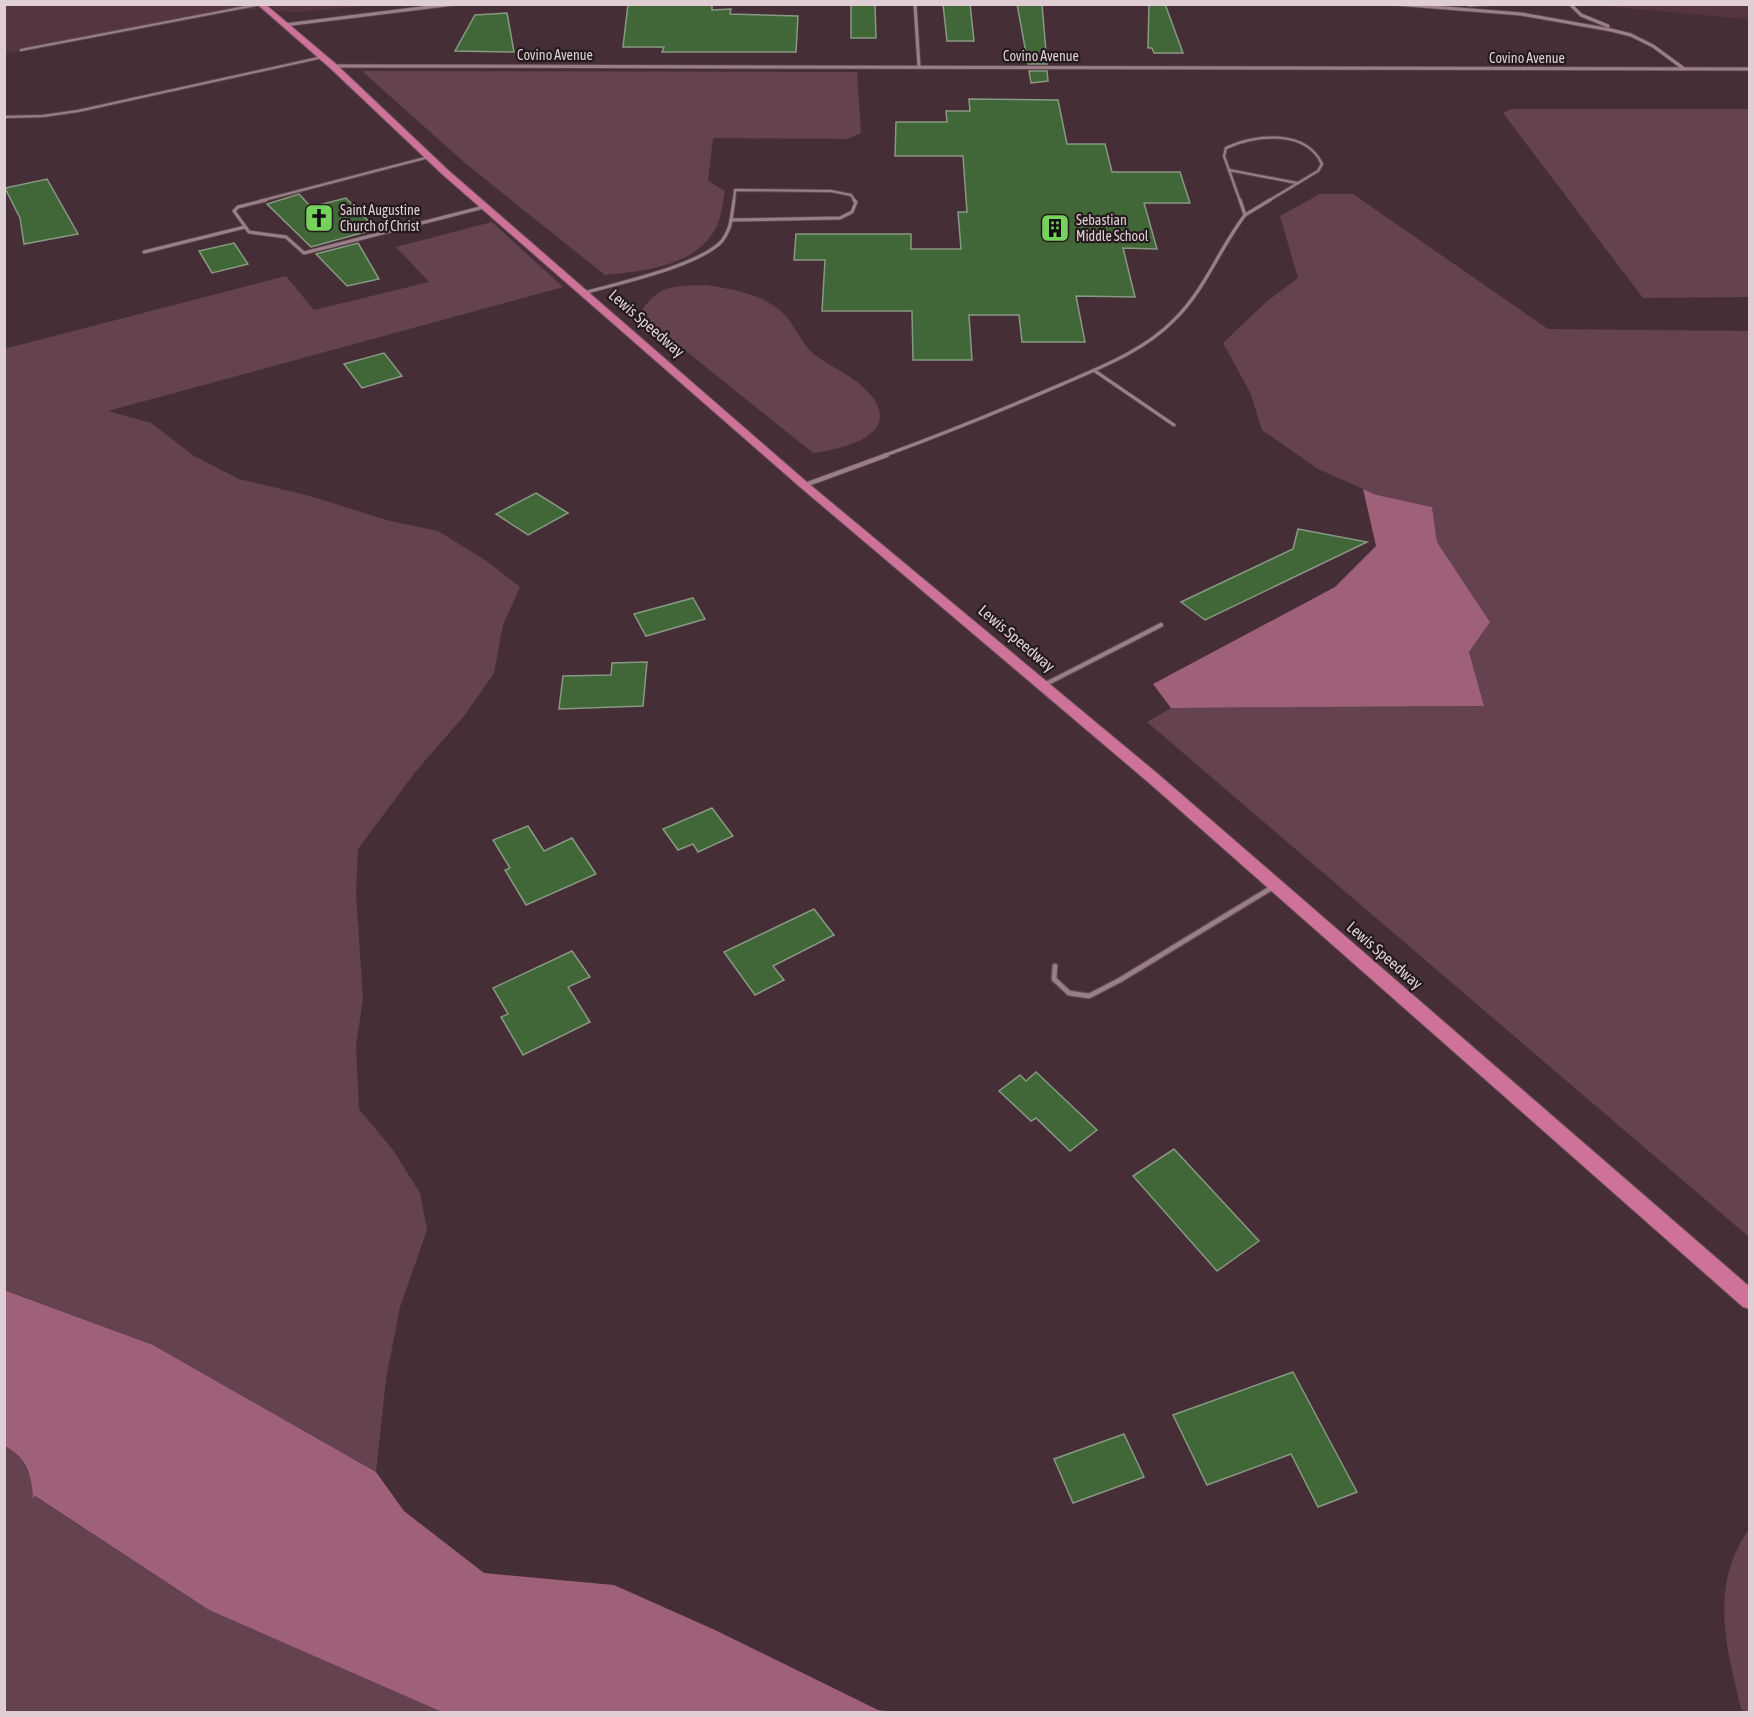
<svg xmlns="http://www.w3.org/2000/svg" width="1754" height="1717" font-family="'Asap Condensed',sans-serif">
	<rect width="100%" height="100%" fill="#462e37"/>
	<!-- built -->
	<g fill="#543540">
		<path d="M251,4L257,10L234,9L5,54V5Z"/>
		<path d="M269,5H370L300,12L277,11Z"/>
		<path d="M1592,5H1749V19L1725,17Z"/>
	</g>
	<!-- green -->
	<g fill="#65424f">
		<path d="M362,71L857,72L861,133L847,139L713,138L708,181L725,191C723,201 722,213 718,223C701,266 644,271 605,275L465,163Z"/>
		<path d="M1511,109H1749V297L1643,298L1503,113Z"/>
		<path d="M1320,194H1353L1548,329L1749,331V1237L1147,722L1171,708L1484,706L1469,652L1490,622L1437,542L1432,507L1377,495L1318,469L1262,430L1250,392L1223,343L1266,302L1298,278L1280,216Z"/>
		<path d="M492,222L563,287L108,411L151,423L194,456L239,479L310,496L390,521L438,531L485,560L520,587L503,625L494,673L464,716L416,771L358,849L356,894L363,998L356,1046L359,1109L393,1150L420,1193L427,1230L400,1307L386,1379L376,1472L153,1345L5,1290L4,349L286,276L314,310L429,282L396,247Z"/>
		<path d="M705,285C733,289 764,294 785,315C796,327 802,345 815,355C830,366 847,373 861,385C911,430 851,448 813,453L640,314C656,285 674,286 705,285Z"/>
		<path d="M4,1446L19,1453L32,1480L34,1496L209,1610L442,1712H5Z"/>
		<path d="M1749,1529L1750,1712H1742C1727,1648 1708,1588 1749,1529Z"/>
	</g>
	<!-- water -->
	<g fill="#9f6179">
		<path d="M1363,489L1377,495L1432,507L1437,542L1490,622L1469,652L1484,706L1171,708L1153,684L1335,587L1376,546Z"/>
		<path d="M4,1290L153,1345L376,1472L404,1511L484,1573L614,1585L715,1630L878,1710L892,1712H684L678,1711L673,1712H442L209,1610L35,1496L33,1498C32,1474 26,1457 5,1446Z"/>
	</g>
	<!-- building -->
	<g fill="#416637" stroke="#889983" stroke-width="1.5">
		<path d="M628,4H712V10L731,9L730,14L798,16L796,52H662L664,47H623Z"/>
		<path d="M851,4H875L876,38H851Z"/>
		<path d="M943,4H970L974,41H947Z"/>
		<path d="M1017,4H1042L1047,64H1028Z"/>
		<path d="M1149,4H1165L1183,53H1154L1152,48H1148Z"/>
		<path d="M507,13L514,52L455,51L475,15Z"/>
		<path d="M1029,71H1047L1048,81L1031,83Z"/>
		<path d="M969,99L1058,100L1067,144H1105L1112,172H1180L1190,203H1144L1157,249L1123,248L1135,297L1076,296L1085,342H1022L1019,315H969L972,360H913L912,311H822L825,260H794L796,234H911V249H961L958,212H967L963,156H895L896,122H947L946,111H970Z"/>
		<path d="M47,179L78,234L24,244L20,218L5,188Z"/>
		<path d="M299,194L311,207L346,198L376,229L311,247L267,204Z"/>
		<path d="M234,243L248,264L212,273L199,251Z"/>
		<path d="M358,243L379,279L347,286L316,254Z"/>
		<path d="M384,353L402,376L362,388L344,364Z"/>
		<path d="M536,493L568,513L528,535L496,514Z"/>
		<path d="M1298,529L1367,542L1205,620L1181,602L1293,549Z"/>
		<path d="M693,598L705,619L646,636L634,614Z"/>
		<path d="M647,662L643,706L559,709L563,676L611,675L612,663Z"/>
		<path d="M712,808L733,836L698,852L693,844L678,850L663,829Z"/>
		<path d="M528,826L544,851L572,838L596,874L526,905L505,870L510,868L493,840Z"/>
		<path d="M814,909L834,935L773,966L784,980L755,995L724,952Z"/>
		<path d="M572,951L590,977L568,987L590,1022L523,1055L501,1017L508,1014L493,988Z"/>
		<path d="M1036,1072L1097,1130L1070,1151L1036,1118L1031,1121L999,1091L1020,1075L1026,1081Z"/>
		<path d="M1174,1149L1259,1241L1217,1271L1133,1176Z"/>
		<path d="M1293,1372L1357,1492L1318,1507L1291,1454L1207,1485L1173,1415Z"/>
		<path d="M1124,1434L1144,1477L1073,1503L1054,1459Z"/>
	</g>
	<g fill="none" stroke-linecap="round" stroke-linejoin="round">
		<!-- service-far3 casing -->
		<g stroke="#624e55" stroke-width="4">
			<g id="service-far3">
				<path d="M1671,4H1674"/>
				<path d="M21,50L261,4"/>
				<path d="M4,117L43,116L78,111L323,57"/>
				<path d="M1229,170L1297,183"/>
				<path d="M260,201L429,157"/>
				<path d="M734,201L735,190L831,191L851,195L855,201"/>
				<path d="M1240,201L1224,156L1226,148C1255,134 1306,129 1322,164L1318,171L1268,201"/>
			</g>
		</g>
		<!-- service-far2 casing -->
		<g stroke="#624e55" stroke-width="4.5">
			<g id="service-far2">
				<path d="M266,200L238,207L234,211L249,232L286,237L304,253L484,207"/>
				<path d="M1240,200L1245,215"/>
				<path d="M1245,215L1270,200"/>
				<path d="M731,220L840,218L852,212L856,202L854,200"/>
				<path d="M731,220L734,200"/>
				<path d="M144,252L245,227"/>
				<path d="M584,293C618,283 699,266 722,241C727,234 730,228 731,220"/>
				<path d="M1095,371L1174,425"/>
				<path d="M883,456C943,434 1002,410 1060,385C1099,368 1144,351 1174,320C1205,290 1219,249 1245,215"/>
			</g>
		</g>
		<!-- service-far1 casing -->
		<g stroke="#624e55" stroke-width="6">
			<g id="service-far1">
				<path d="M805,485L887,455"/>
				<path d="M1044,685L1161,625"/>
			</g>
		</g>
		<!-- service casing -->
		<g stroke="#624e55" stroke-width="7">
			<path id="service" d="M1055,966L1054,979L1069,993L1089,996L1120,980L1273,887"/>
		</g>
		<!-- minor casing -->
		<g stroke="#624e55" stroke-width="4.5">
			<g id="minor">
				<path d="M915,4L919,67"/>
				<path d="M1396,4L1521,14L1611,30L1631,35L1653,46L1683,68"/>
				<path d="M1570,4L1581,15L1608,26"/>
				<path d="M1469,5L1489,4"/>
				<path d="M284,25L454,4"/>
				<path d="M333,66L1750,69"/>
			</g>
		</g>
		<!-- primary casing -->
		<g stroke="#624e55" stroke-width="2">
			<path id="primary" d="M257,4H265L336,64L448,170L808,483L1158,774L1750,1287V1309L1743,1307L1148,782L800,487L442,174L330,68Z"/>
		</g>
		<!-- service-far3 -->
		<use href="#service-far3" stroke="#9b7f88" stroke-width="2"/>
		<!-- service-far2 -->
		<use href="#service-far2" stroke="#9b7f88" stroke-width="3"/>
		<!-- service-far1 -->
		<use href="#service-far1" stroke="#9b7f88" stroke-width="4"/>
		<!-- service -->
		<use href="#service" stroke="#9b7f88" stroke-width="4.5"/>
		<!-- minor -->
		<use href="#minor" stroke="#9b7f88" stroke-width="3"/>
		<!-- primary -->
		<use href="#primary" fill="#cf7299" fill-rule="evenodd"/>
	</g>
	<!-- icons -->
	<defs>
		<g id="church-square" transform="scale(1.5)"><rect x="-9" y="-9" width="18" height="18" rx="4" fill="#75d25b" stroke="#251a1e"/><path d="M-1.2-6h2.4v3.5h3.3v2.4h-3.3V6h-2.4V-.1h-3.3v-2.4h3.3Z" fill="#111"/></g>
		<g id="building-square" transform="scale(1.5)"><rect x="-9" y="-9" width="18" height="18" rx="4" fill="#75d25b" stroke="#251a1e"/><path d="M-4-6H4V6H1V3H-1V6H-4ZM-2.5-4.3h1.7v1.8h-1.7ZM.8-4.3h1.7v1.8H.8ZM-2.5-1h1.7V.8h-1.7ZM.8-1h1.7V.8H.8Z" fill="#111"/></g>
	</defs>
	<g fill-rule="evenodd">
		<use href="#church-square" x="319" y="218"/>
		<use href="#building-square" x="1055" y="228"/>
	</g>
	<g text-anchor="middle" stroke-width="4.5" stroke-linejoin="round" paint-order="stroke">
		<!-- far-street labels -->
		<g font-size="14" fill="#dfcfd4" stroke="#251a1e">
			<text x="555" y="60">Covino Avenue</text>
			<text x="1041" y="61">Covino Avenue</text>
			<text x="1527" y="63">Covino Avenue</text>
		</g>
		<!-- far-poi labels -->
		<g font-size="14" fill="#dfcfd4" stroke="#251a1e" text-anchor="start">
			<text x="340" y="215">Saint Augustine<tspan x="340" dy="16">Church of Christ</tspan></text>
			<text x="1076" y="225">Sebastian<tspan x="1076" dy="16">Middle School</tspan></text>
		</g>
		<!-- street labels -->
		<g font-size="16" fill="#dfcfd4" stroke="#251a1e">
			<text transform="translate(647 323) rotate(41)" y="6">Lewis Speedway</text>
			<text transform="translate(1017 638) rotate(40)" y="6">Lewis Speedway</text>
			<text transform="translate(1385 955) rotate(41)" y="6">Lewis Speedway</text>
		</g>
	</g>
	<!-- border -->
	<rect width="1754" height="1717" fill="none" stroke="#dfcfd4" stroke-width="12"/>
</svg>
